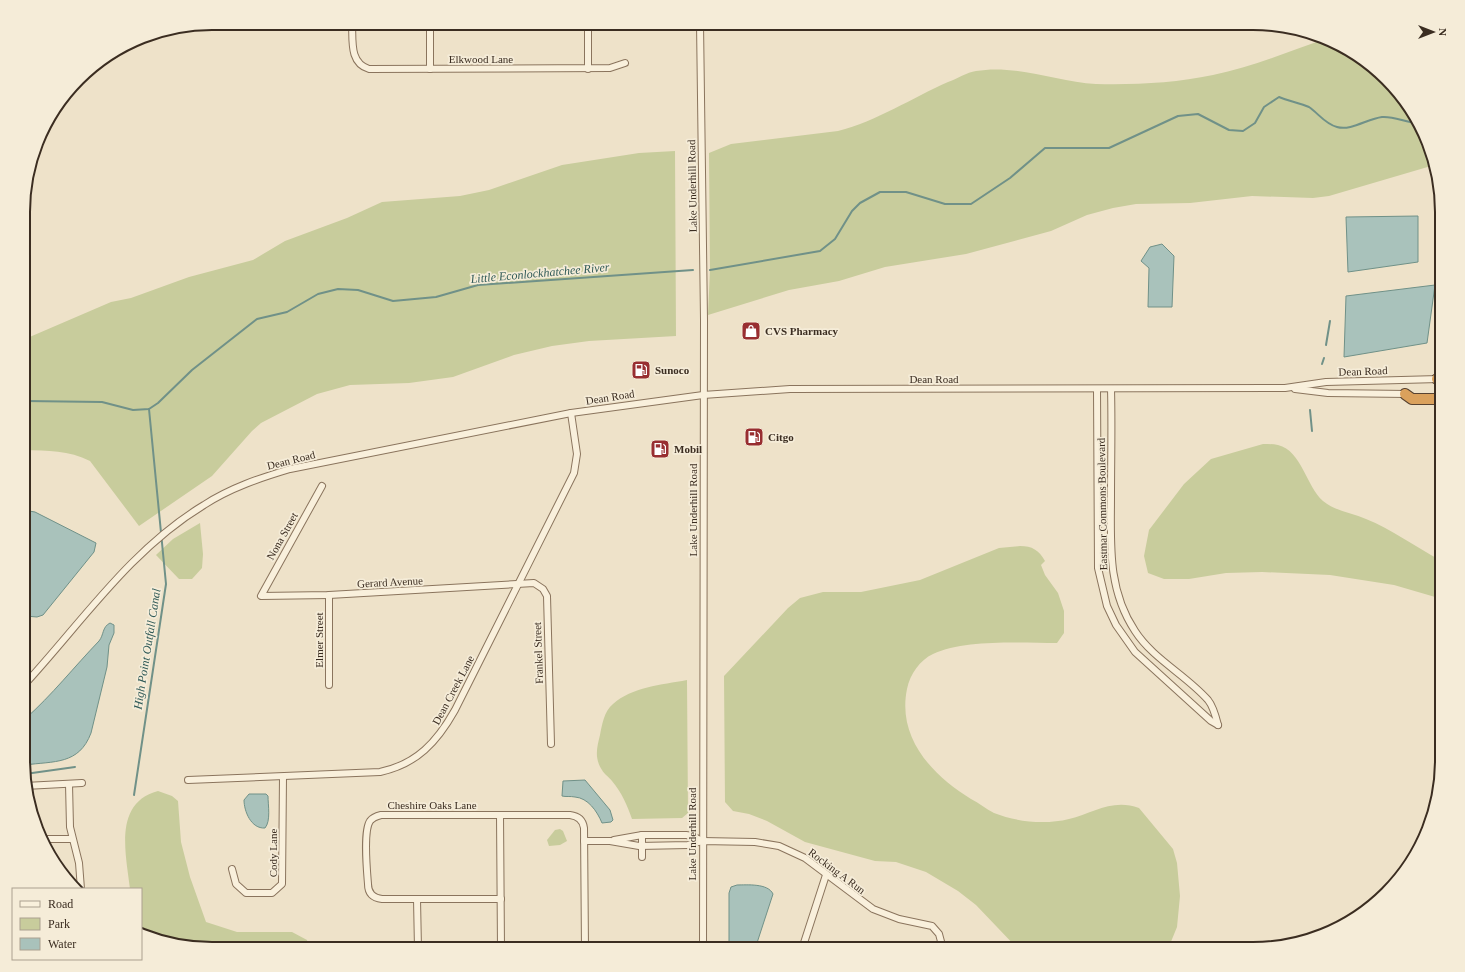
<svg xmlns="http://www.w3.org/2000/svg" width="1465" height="972" font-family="'Times New Roman',serif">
	<rect width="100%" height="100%" fill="#eee2c9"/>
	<!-- green -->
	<g fill="#c8cc9c">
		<path d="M1325,39L1358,55L1417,118L1431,166L1329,196L1313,198L1252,196L1190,203L1136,204L1113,208L1087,215L1051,231L966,254L885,267L839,281L789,290L708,315L710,270L709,153L731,144L838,131C877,121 912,98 948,82C957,79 967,72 976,71C1016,64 1056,82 1096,84C1134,85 1175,83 1213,75C1251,67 1288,52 1325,39Z"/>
		<path d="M675,151L676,336L589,341L552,346L514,355L453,377L409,383L350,385L317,394L261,423L252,431L212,476L139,526L90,461C69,450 47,451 25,450V339L111,302L131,298L189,277L253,260L285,241L347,218L382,202L460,196L489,190L562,165L639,153Z"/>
		<path d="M1263,444C1268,444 1273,444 1278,445C1302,451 1306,486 1323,501C1335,511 1352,513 1366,519C1391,529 1416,547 1440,560L1442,599L1394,585L1330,575L1262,572L1226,573L1189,579H1164L1148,573L1144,556L1149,530L1184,484L1211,459Z"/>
		<path d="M200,523L203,554L202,568L192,579H179L156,555L173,539Z"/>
		<path d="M1020,546C1032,546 1039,550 1045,561L1041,565L1045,575L1058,593L1064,611V633L1057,643C1022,643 965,639 933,654C920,660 910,674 907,689C897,738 932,775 971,799C979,803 986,809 994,813C1017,822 1045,825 1069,819C1093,813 1113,798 1139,808L1173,849L1177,863L1180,896L1177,927L1168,949H1018L976,905L958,891L926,872L896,862L875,861L805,842L767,821L749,814L733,811L725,802L724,676L788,608L800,598L823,592H861L920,580L999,548Z"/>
		<path d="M687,680L688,813L682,818L632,819C627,805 622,793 612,781C609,777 604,774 602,770C594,758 597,747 600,735C602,725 604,711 613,704C632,687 661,685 687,680Z"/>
		<path d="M158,791L172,796L178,801L181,842L190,877L206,922L237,932H292L307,940L309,949H212L152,939L141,934V889H130C126,854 113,803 158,791Z"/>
		<path d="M560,829L563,831L567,841L560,845L549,846L547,840L555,830Z"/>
	</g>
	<!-- water -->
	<g fill="#a9c2bb" stroke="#709188">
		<path d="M1418,216V262L1348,272L1346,217Z"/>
		<path d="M1162,244L1174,256L1172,307H1148L1149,268L1141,261L1150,247Z"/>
		<path d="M1435,285L1427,343L1344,357L1346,296Z"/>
		<path d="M29,511L35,512L96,543L94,552L43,615L37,617L25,616V513Z"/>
		<path d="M110,623L114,625V633L109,645L107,667L91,733C79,765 54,761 25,765V719C52,695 74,667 99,641C104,635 102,627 110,623Z"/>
		<path d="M585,780L610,810L613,820L611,822L602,823C597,811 588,798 575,797C570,796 566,797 562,796L563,781Z"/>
		<path d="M249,794H266L268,796C268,805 271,821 265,828C251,829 244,811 244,800Z"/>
		<path d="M737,885C747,885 768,883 773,894L755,949H729V893L731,887Z"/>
	</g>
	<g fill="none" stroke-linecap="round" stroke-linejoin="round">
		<!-- stream -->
		<g stroke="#709188" stroke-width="2">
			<path d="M710,270L820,251L835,239L852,211L860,203L880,192H906L945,204H971L1010,178L1045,148H1109L1178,116L1198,114L1229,130L1243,131L1255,123L1264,107L1279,97C1288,101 1300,103 1309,107C1318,113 1325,124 1337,127C1351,131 1367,119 1382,117C1395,116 1406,123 1418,123"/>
			<path d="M1326,345L1330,321"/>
			<path d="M1322,364L1324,358"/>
			<path d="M25,401L102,402L133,410L149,409L158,403L192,370L257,319L287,312L318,294L338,289L358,290L393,301L436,297L478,285L693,270"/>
			<path d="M1310,410L1312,431"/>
			<path d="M25,774L75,767"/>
			<path d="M134,795L166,584L149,409"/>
		</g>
		<!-- minor casing -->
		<g stroke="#8a745d" stroke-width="8">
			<g id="minor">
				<path d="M352,23C353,40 349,63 369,69L610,68L625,63"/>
				<path d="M430,23V69"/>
				<path d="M588,23V69"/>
				<path d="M700,23L704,320L703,949"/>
				<path d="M1097,389L1098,568L1107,606L1116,625L1135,652L1211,721L1218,725"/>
				<path d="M1111,389C1112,425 1111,460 1111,496C1111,543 1107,589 1135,631C1153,659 1186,675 1208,700C1213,706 1216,717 1218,725"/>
				<path d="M1295,389L1328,393L1407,394"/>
				<path d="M322,486L261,596L329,595L534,583L543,589L547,596L551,744"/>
				<path d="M25,684C82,622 131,549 204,505C230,488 260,478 290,469L571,413L703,395L790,389L1285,388L1326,382L1439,379"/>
				<path d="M329,685V595"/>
				<path d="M188,780L380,772C417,764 437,742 455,710L574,473L577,454L571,413"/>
				<path d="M69,784L70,827L79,863L81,889"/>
				<path d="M25,786L82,783"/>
				<path d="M500,815L501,949"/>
				<path d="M642,835V857"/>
				<path d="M43,839H72"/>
				<path d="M614,840L642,835H686L693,836L702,841"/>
				<path d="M584,841H610L639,846L688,845L702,841L755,842L779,846L805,858L873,909L899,919L932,926L939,934L943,949"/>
				<path d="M232,869L236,884L246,893H272L282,884L283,777"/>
				<path d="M417,899L418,949"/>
				<path d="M501,899H382C373,898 368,893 368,884C367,871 363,831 370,821C373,817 377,816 381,815H570C578,816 583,820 584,828L585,949"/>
				<path d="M802,949L826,875"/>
			</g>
		</g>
		<!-- highway casing -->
		<g stroke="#584331" stroke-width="12">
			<g id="highway">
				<path d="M1437,379L1442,377"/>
				<path d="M1405,394L1412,399H1442"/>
			</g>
		</g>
		<!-- minor -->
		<use href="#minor" stroke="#f9f0dc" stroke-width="6"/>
		<!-- highway -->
		<use href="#highway" stroke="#daa15c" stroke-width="10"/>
	</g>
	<!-- icons -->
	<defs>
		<g id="shop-square" transform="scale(1)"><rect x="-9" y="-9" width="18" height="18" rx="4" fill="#982e31" stroke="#f5ecd8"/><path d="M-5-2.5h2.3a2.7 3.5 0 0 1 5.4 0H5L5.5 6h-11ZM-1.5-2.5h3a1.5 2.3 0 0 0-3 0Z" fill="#fff"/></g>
		<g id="fuel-square" transform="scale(1)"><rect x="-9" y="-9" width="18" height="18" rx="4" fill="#982e31" stroke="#f5ecd8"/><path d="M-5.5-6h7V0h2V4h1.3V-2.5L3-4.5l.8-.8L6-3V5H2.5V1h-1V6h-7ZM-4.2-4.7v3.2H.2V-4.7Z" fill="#fff"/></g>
	</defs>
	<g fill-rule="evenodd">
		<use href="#shop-square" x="751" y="331"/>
		<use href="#fuel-square" x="641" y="370"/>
		<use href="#fuel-square" x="754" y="437"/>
		<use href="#fuel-square" x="660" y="449"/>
	</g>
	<g text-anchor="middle" stroke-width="3.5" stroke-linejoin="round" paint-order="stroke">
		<!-- street labels -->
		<g font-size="11" fill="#3b2d21" stroke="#f5ecd8">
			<text x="481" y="63">Elkwood Lane</text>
			<text transform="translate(692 186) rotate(-91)" y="4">Lake Underhill Road</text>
			<text transform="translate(1363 371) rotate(-2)" y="4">Dean Road</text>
			<text x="934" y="383">Dean Road</text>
			<text transform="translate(610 397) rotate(-9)" y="4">Dean Road</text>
			<text transform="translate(291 460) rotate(-14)" y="4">Dean Road</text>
			<text transform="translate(1102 504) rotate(-91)" y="4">Eastmar Commons Boulevard</text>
			<text transform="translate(693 510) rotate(-90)" y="4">Lake Underhill Road</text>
			<text transform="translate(282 536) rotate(-61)" y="4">Nona Street</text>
			<text transform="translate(390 582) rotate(-3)" y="4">Gerard Avenue</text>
			<text transform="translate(319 640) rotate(-90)" y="4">Elmer Street</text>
			<text transform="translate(538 653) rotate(-92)" y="4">Frankel Street</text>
			<text transform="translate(453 690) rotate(-62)" y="4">Dean Creek Lane</text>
			<text x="432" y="809">Cheshire Oaks Lane</text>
			<text transform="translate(692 834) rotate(-90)" y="4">Lake Underhill Road</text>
			<text transform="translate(273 853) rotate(-90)" y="4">Cody Lane</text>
			<text transform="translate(837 871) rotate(37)" y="4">Rocking A Run</text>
		</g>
		<!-- poi labels -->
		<g font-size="11" font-weight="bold" fill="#3b2d21" stroke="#f5ecd8" text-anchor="start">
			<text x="765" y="335">CVS Pharmacy</text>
			<text x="655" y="374">Sunoco</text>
			<text x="768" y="441">Citgo</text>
			<text x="674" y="453">Mobil</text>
		</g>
		<!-- water labels -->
		<g font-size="12" font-style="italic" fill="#305a57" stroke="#f5ecd8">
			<text transform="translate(540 273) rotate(-5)" y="4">Little Econlockhatchee River</text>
			<text transform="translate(147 649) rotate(-81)" y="4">High Point Outfall Canal</text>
		</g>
	</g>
	<!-- crop -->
	<path d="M0 0H1465V972H0ZM212 30H1253A182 182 0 0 1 1435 212V760A182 182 0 0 1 1253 942H212A182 182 0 0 1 30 760V212A182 182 0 0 1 212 30Z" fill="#f5ecd8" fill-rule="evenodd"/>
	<path fill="none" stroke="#3b2d21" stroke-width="2" d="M212 30H1253A182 182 0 0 1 1435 212V760A182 182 0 0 1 1253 942H212A182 182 0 0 1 30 760V212A182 182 0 0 1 212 30Z"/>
	<!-- legend -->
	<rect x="12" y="888" width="130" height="72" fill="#f5ecd8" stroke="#aba08f"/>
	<rect x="20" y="901" width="20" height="6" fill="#f9f0dc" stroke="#aba08f"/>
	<text x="48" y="908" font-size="12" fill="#3b2d21">Road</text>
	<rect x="20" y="918" width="20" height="12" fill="#c8cc9c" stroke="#aba08f"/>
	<text x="48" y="928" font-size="12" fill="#3b2d21">Park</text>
	<rect x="20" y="938" width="20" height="12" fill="#a9c2bb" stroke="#aba08f"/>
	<text x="48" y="948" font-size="12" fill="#3b2d21">Water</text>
	<!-- north arrow -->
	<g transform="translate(1433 32) rotate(90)" stroke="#f5ecd8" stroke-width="3" paint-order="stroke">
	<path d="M0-3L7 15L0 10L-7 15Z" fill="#3b2d21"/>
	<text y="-6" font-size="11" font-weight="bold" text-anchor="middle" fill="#3b2d21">N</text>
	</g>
</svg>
